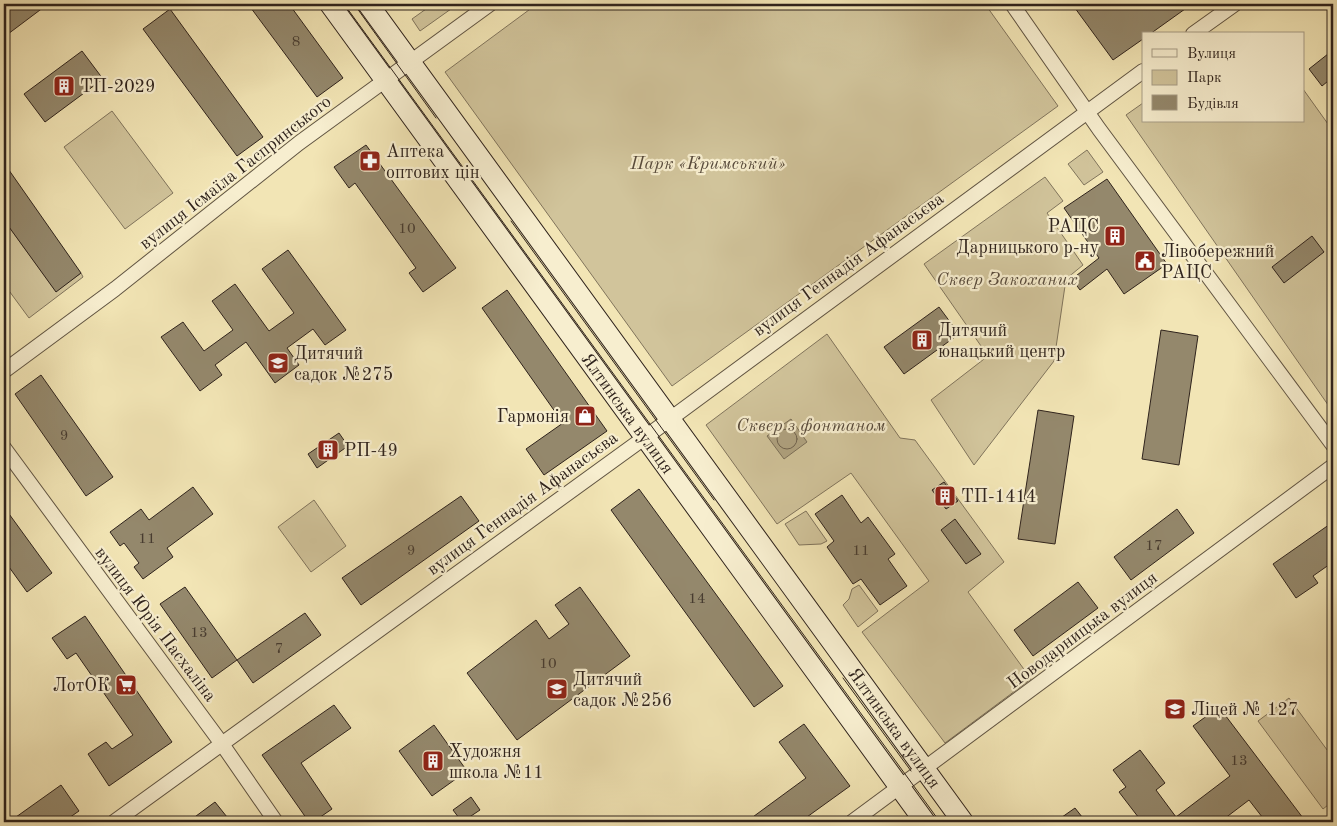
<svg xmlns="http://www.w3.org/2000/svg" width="1337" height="826" font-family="'Old Standard TT',serif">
	<rect width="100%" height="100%" fill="#f2e5b5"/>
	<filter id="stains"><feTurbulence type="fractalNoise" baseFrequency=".004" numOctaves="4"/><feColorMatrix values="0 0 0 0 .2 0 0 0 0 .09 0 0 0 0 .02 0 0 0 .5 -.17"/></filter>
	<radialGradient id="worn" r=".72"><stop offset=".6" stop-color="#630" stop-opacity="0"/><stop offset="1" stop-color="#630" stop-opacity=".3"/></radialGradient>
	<!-- green -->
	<g fill="#d1c49b" stroke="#80745c">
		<path d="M433,4H458L420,31L412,19Z"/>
		<path d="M537,4H985L1058,106L672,386L445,72Z"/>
		<path d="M1303,89L1333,131V412L1126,115L1143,103V121H1303Z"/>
		<path d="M112,111L173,193L125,229L64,147Z"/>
		<path d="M1087,150L1103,172L1084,185L1068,164Z"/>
		<path d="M1045,177L1063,201L1047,213L1083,265L1066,279L1054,361L974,465L931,400L988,356L924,264Z"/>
		<path d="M4,220L56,291L81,273L83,277L29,318L4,284Z"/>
		<path d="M827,334L900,438L915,440L1004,562L968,592L1031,679L945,743L862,632L929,581L851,473L777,524L706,425Z"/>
		<path d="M314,500L346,546L311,572L278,527Z"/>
		<path d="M806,511L827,541L821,544L799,545L785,524Z"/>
		<path d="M859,585L878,611L858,627L843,605L849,599L852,589Z"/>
		<path d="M1289,698L1333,758V801L1323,809L1258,721Z"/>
	</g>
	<!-- water -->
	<path fill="#b0a381" stroke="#7c7059" d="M791,419L807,442L784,459L767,436Z"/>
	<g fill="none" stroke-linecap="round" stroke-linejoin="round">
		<!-- shore -->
		<circle stroke="#70634e" stroke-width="1" cx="787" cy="439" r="10"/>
	</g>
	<!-- building -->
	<g fill="#94886c" stroke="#2f231c">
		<path d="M4,4H48L4,37Z"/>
		<path d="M248,4H289L343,78L317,97Z"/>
		<path d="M1072,4H1118L1122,9L1130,4H1192L1150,34H1143V39L1113,60Z"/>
		<path d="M170,9L263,137L237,156L143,29Z"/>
		<path d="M1333,50V77L1322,86L1309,69Z"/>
		<path d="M82,51L103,79L45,122L24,94Z"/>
		<path d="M366,145L456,268L423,292L409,273L416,268L355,183L349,188L334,167Z"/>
		<path d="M4,163L81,273L56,292L4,220Z"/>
		<path d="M1107,179L1167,264L1124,294L1107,269L1080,290L1072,279L1099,258L1064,208Z"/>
		<path d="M1312,236L1324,252L1284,283L1272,267Z"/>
		<path d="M288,250L346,330L325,345L313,329L287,348L299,365L275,383L246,342L215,365L222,375L200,391L161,337L183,322L204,351L233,330L212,301L235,284L269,331L294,313L262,269Z"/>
		<path d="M507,290L607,431L544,475L526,449L563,423L482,308Z"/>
		<path d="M939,307L959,334L904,374L884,347Z"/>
		<path d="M1161,330L1198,336L1179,465L1142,459Z"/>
		<path d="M41,375L113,477L86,496L15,394Z"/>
		<path d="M1038,410L1074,416L1055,544L1018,539Z"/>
		<path d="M339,433L348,446L317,468L308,454Z"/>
		<path d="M944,482L958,501L946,509L932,490Z"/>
		<path d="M193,487L213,514L167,548L173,557L143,579L134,567L139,563L124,543L120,546L110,532L141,509L149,520Z"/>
		<path d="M639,489L783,686L754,707L611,510Z"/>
		<path d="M842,495L861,523L868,517L895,554L888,559L907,586L880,605L861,579L853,584L827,547L834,541L815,514Z"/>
		<path d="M461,496L479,521L361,605L342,578Z"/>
		<path d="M4,507L52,573L27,592L4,560Z"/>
		<path d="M1177,509L1194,533L1131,580L1114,557Z"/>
		<path d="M955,519L981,554L966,564L941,530Z"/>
		<path d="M1333,522V562L1313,576L1318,583L1296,598L1273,564Z"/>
		<path d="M1078,582L1098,608L1033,656L1014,630Z"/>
		<path d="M185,587L237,660L212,678L160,604Z"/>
		<path d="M580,587L630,656L517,740L467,673L536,620L549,639L569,624L555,605Z"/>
		<path d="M305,613L321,635L253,683L237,660Z"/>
		<path d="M85,616L172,742L109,786L88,754L106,742L112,749L133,735L76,653L67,659L52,638Z"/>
		<path d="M334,705L351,728L301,763L332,809L313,822H309L262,755Z"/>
		<path d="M1219,707L1306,822H1266L1249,800L1220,822H1142L1119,792L1126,787L1113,770L1140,750L1165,783L1156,790L1176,817L1230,776L1193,726Z"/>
		<path d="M804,724L850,786L800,822H746L806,778L779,742Z"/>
		<path d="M434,725L467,771L432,796L399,751Z"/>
		<path d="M61,785L79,811L63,822H9Z"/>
		<path d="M471,797L480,810L462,822L453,810Z"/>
		<path d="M215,802L231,822H188Z"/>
		<path d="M1075,808L1086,822H1055Z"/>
	</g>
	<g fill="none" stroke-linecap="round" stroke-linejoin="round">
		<!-- street casing -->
		<g stroke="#605442" stroke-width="16">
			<g id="street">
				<path d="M1012,4L1099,129L1333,445"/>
				<path d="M1193,34L1235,4"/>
				<path d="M4,371L115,289L299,143L490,4"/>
				<path d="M4,448L222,744L276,822"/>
				<path d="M114,822L662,425L1143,71"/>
				<path d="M852,822L1333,466"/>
			</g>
		</g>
		<!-- secondary casing -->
		<g stroke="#2f231c" stroke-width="22">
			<g id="secondary">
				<path id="s1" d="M330,4L925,822"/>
				<path id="s2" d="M368,4L963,822"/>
			</g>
		</g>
		<!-- street -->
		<use href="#street" stroke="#f7eecf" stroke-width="14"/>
		<!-- secondary -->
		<use href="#secondary" stroke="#f7eecf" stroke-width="20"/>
		<!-- tram -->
		<g stroke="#2f231c" stroke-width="1">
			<path d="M344,4L940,822"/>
			<path d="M354,4L436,118"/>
			<path d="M511,221L714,500"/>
			<path d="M843,678L911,771"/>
		</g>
	</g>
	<!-- icons -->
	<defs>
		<g id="building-square" transform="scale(1.125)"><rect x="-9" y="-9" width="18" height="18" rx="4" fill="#8f2418" stroke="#f7eecf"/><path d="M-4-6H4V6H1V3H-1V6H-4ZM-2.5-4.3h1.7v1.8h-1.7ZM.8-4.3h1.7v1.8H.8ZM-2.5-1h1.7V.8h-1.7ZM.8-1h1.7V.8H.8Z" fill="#fff"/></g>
		<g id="pharmacy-square" transform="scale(1.125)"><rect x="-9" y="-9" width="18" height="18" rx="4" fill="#8f2418" stroke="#f7eecf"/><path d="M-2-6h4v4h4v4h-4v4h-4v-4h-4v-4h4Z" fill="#fff"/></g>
		<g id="civic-square" transform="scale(1.125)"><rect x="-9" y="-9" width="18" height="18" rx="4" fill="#8f2418" stroke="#f7eecf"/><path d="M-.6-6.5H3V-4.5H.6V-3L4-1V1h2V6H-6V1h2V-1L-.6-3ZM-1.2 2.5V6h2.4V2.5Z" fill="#fff"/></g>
		<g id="school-square" transform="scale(1.125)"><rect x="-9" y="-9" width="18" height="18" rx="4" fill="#8f2418" stroke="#f7eecf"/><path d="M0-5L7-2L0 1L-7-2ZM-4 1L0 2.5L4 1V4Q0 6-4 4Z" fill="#fff"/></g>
		<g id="shop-square" transform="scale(1.125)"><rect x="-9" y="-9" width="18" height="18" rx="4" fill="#8f2418" stroke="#f7eecf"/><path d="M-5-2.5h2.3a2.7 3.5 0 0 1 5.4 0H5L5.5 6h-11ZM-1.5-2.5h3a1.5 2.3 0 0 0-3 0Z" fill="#fff"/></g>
		<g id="supermarket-square" transform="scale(1.125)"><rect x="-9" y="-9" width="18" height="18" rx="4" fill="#8f2418" stroke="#f7eecf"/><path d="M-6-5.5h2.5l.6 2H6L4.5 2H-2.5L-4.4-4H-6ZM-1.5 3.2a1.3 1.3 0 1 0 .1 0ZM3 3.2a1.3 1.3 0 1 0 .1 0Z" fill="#fff"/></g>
	</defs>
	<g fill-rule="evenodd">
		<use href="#building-square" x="64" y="86"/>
		<use href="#pharmacy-square" x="370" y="161"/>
		<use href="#building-square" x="1115" y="236"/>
		<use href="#civic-square" x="1145" y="261"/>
		<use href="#building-square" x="922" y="340"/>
		<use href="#school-square" x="278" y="363"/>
		<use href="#shop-square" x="585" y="416"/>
		<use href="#building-square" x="328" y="450"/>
		<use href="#building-square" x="945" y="496"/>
		<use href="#supermarket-square" x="126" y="685"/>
		<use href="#school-square" x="557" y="689"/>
		<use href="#school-square" x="1175" y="709"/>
		<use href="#building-square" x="433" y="761"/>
	</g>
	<g text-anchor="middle" stroke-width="4.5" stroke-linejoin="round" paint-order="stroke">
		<!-- number labels -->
		<g font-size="15" fill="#483c30">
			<text x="296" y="46">8</text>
			<text x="407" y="233">10</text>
			<text x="64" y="440">9</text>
			<text x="147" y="543">11</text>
			<text x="1154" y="550">17</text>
			<text x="411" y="555">9</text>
			<text x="861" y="555">11</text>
			<text x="697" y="603">14</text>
			<text x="199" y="637">13</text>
			<text x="279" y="653">7</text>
			<text x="548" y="668">10</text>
			<text x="1239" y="765">13</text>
		</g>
		<!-- poi labels -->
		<g font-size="18" fill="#2f231c" stroke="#f7eecf" text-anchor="start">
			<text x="80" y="92">ТП-2029</text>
			<text x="386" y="157">Аптека<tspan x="386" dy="21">оптових цін</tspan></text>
			<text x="1099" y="232" text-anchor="end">РАЦС<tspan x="1099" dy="21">Дарницького р-ну</tspan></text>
			<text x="1161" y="257">Лівобережний<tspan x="1161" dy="21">РАЦС</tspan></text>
			<text x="938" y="336">Дитячий<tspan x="938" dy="21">юнацький центр</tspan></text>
			<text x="294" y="359">Дитячий<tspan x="294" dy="21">садок №275</tspan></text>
			<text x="569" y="422" text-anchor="end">Гармонія</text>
			<text x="344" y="456">РП-49</text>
			<text x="961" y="502">ТП-1414</text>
			<text x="573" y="685">Дитячий<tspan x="573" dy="21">садок №256</tspan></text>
			<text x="110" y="691" text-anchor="end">ЛотОК</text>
			<text x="1191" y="715">Ліцей № 127</text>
			<text x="449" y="757">Художня<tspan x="449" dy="21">школа №11</tspan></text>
		</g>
		<!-- park labels -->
		<g font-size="18" font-style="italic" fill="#584b3c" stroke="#f7eecf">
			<text x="708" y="169">Парк «Кримський»</text>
			<text x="1007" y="285">Сквер Закоханих</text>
			<text x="811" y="431">Сквер з фонтаном</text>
		</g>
		<!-- street labels -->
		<g font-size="18" fill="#2f231c" stroke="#f7eecf">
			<text transform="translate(235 172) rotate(-38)" y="6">вулиця Ісмаїла Гаспринського</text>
			<text transform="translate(848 264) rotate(-36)" y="6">вулиця Геннадія Афанасьєва</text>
			<text dy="6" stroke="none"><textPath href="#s1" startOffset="506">Ялтинська вулиця</textPath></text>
			<text transform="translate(522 503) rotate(-36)" y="6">вулиця Геннадія Афанасьєва</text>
			<text transform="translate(156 624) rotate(53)" y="6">вулиця Юрія Пасхаліна</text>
			<text transform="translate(1082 630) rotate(-37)" y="6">Новодарницька вулиця</text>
			<text dy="6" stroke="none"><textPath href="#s2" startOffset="895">Ялтинська вулиця</textPath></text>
		</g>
	</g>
	<!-- margin -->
	<rect width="1337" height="826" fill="none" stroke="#f2e5b5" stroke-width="20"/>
	<rect x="5" y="5" width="1327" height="816" fill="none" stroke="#2f231c" stroke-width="2.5"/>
	<rect x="10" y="10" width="1317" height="806" fill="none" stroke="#2f231c"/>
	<!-- legend -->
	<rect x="1142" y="32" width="162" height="90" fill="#f7eecf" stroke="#a79d87"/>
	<rect x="1152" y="49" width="25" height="8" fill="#f7eecf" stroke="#a79d87"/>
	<text x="1187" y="58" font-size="15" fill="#2f231c">Вулиця</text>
	<rect x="1152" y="70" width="25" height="15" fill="#d1c49b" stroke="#a79d87"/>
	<text x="1187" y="82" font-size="15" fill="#2f231c">Парк</text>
	<rect x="1152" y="95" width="25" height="15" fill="#94886c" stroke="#a79d87"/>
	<text x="1187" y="108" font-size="15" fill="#2f231c">Будівля</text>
	<rect width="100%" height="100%" filter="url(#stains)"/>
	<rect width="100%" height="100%" fill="url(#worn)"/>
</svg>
